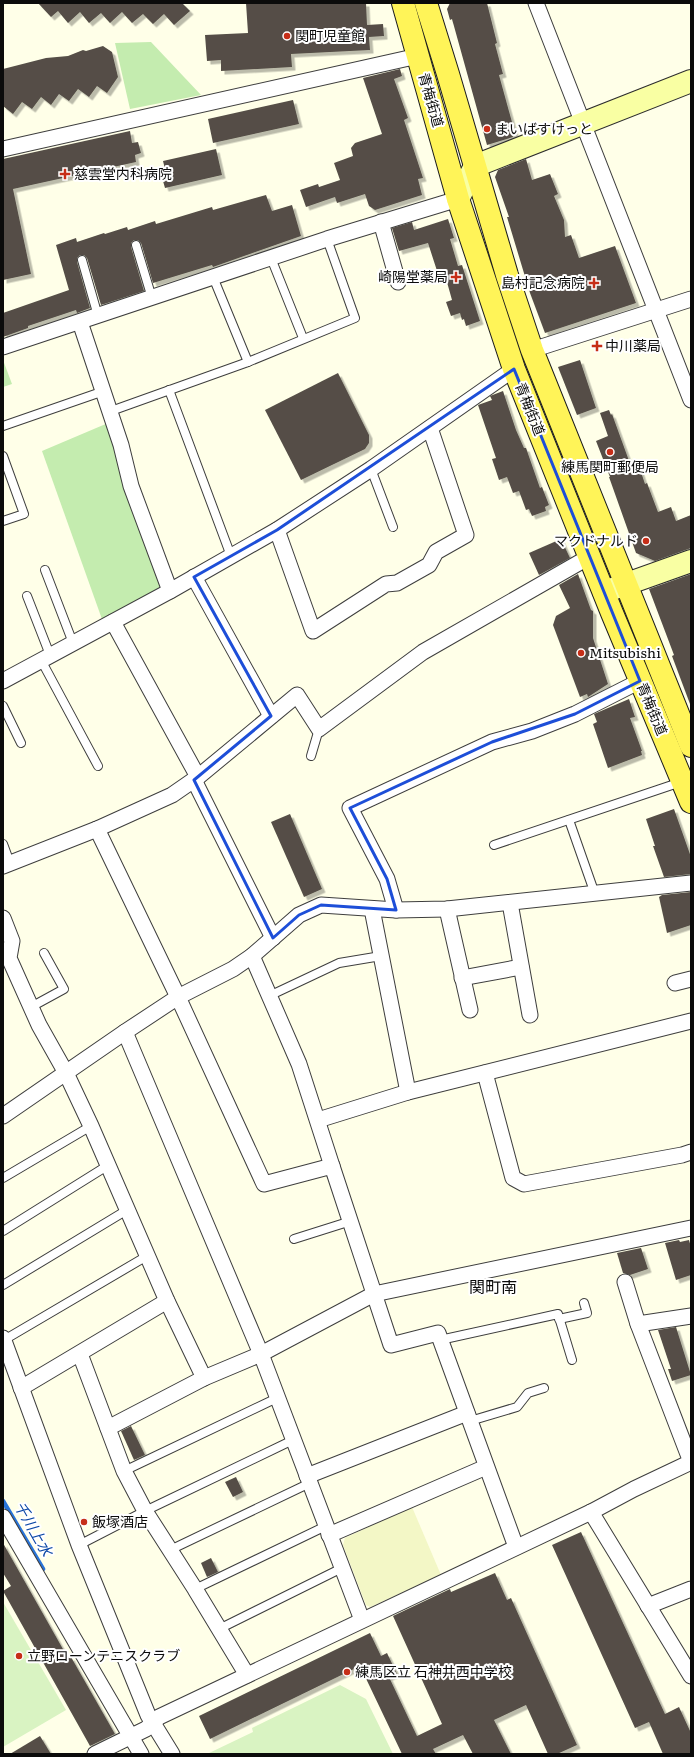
<svg xmlns="http://www.w3.org/2000/svg" width="694" height="1757" font-family="Literata,'Noto Sans JP',serif">
	<defs>
		<filter id="shadow"><feDropShadow dx="3.5" dy="3.5" stdDeviation="0" flood-color="#0004"/></filter>
	</defs>
	<rect width="100%" height="100%" fill="#ffffe8"/>
	<!-- farmland -->
	<path fill="#f3f7c6" d="M412,1507L441,1575L370,1607L366,1605L343,1545L345,1538Z"/>
	<!-- green -->
	<g fill="#c4ecaf">
		<path d="M151,42L201,95L130,109L115,43Z"/>
		<path d="M3,360L12,384L3,387Z"/>
		<path d="M108,423L163,589L103,622L42,451Z"/>
	</g>
	<!-- pitch -->
	<g fill="#d9f3c2">
		<path d="M3,1602L66,1710L3,1747Z"/>
		<path d="M340,1685L366,1699L393,1754H207L253,1732L252,1728Z"/>
	</g>
	<g fill="none" stroke-linecap="round" stroke-linejoin="round">
		<!-- stream -->
		<path stroke="#2974d9" stroke-width="4.5" d="M3,1501L43,1569"/>
	</g>
	<!-- building -->
	<g fill="#544e46" filter="url(#shadow)">
		<path d="M38,3H182L190,11L174,25L164,14L153,24L143,14L132,23L122,12L110,23L101,13L89,23L80,12L68,23L58,11L51,17Z"/>
		<path d="M246,3H366L367,25L383,24L384,36L369,37L370,50L291,54L292,67L221,71V60L207,61L205,35L248,33Z"/>
		<path d="M450,3H487L497,43L495,44L503,74L499,75L515,133L512,134L513,137L487,145L452,19L450,20L447,9Z"/>
		<path d="M103,46L112,52L118,77L107,93L97,86L89,97L78,89L69,101L59,94L51,105L41,97L32,109L22,102L13,114L3,106V69L46,58L68,56L83,50L86,51Z"/>
		<path d="M400,69L402,76L394,79L408,118L404,120L423,178L418,179L422,195L375,210L369,206L365,194L337,203L335,197L306,207L300,190L318,184L319,187L340,180L334,163L353,156L351,148L355,143L382,134L363,78Z"/>
		<path d="M293,100L299,124L213,143L208,119Z"/>
		<path d="M130,131L132,143L138,142L141,153L135,155L136,162L13,189L31,274L3,280V159Z"/>
		<path d="M216,149L222,175L165,188L161,174L166,173L163,161Z"/>
		<path d="M526,159L532,180L550,174L558,194L554,196L564,220L565,237L571,235L579,258L615,246L636,303L545,333L530,293L507,217H509L495,177L498,170Z"/>
		<path d="M266,195L272,211L292,205L301,236L213,267L212,265L153,283L141,243L138,240H134L131,243V247L144,291L101,305L87,258L84,255H80L77,258V262L90,308L77,313L76,310L28,326V328L3,337V313L69,290L56,245L76,238L77,242L104,233L105,234L127,227L128,230L155,221L156,224L212,207L213,210Z"/>
		<path d="M448,219L454,238L450,239L458,266L462,265L480,321L466,326L464,319L462,320L460,313L451,316L446,302L452,300L445,275L439,277L428,243L399,251L392,228L412,222L414,230Z"/>
		<path d="M580,360L596,408L577,415L558,367Z"/>
		<path d="M338,373L369,435V443L365,449L301,480L265,410Z"/>
		<path d="M503,391L516,430L524,448H526L540,488L542,487L549,505L545,507L546,511L532,516L529,509L526,510L519,491L513,493L507,477L499,480L492,459L496,458L478,405L492,400L490,396Z"/>
		<path d="M609,410L611,415L612,414L632,469L639,466L645,484L647,483L658,512L671,507L676,521L691,515V548L655,561L636,553L609,477H610L596,441L608,436L600,413Z"/>
		<path d="M561,539L570,558L539,575L529,553Z"/>
		<path d="M578,574L591,610L593,611V638L608,684L588,697L587,694L580,697L553,625L556,616L570,608L559,585Z"/>
		<path d="M691,574V704H690L672,656L674,655L649,589Z"/>
		<path d="M629,699L635,717L630,718L642,751H641L642,755L608,768L593,724L597,722L594,714Z"/>
		<path d="M674,809L691,857V874L664,877L653,846H655L646,819Z"/>
		<path d="M290,814L322,889L304,897L271,822Z"/>
		<path d="M691,892V925L667,933L659,897L662,895Z"/>
		<path d="M679,1240L680,1242L689,1240L691,1247V1275L676,1280L665,1243Z"/>
		<path d="M641,1248L648,1269L630,1275L623,1273L617,1253Z"/>
		<path d="M676,1327L691,1375L672,1381L668,1369H671L658,1330Z"/>
		<path d="M131,1426L145,1455L134,1460L121,1431Z"/>
		<path d="M236,1477L243,1492L233,1497L225,1482Z"/>
		<path d="M581,1532L665,1714L679,1707L691,1733V1754H663L649,1722L635,1728L552,1545Z"/>
		<path d="M3,1543L68,1658L71,1657L115,1734L90,1746L3,1591L11,1586L3,1573Z"/>
		<path d="M211,1558L218,1572L207,1577L201,1563Z"/>
		<path d="M495,1573L507,1600L511,1598L577,1745L557,1754H548L526,1705L494,1720L511,1754H473L463,1735L433,1749L436,1754H402L360,1666L210,1739L199,1716L370,1633L381,1656L387,1653L397,1674L389,1677L417,1736L442,1724L393,1616L450,1589L451,1592Z"/>
		<path d="M40,1736L51,1754H10Z"/>
	</g>
	<g fill="none" stroke-linecap="round" stroke-linejoin="round">
		<!-- lane casing -->
		<g stroke="#3e3e3e" stroke-width="10">
			<g id="lane">
				<path d="M136,245L152,298"/>
				<path d="M271,258L303,338"/>
				<path d="M82,260L98,316"/>
				<path d="M213,277L248,362"/>
				<path d="M169,390L231,556"/>
				<path d="M111,411L248,362L355,318L327,239"/>
				<path d="M3,426L104,391"/>
				<path d="M3,456L24,514L3,521"/>
				<path d="M371,469L393,527"/>
				<path d="M45,570L73,643"/>
				<path d="M27,596L50,655"/>
				<path d="M41,660L98,766"/>
				<path d="M3,706L21,743"/>
				<path d="M311,756L319,729"/>
				<path d="M569,820L595,894"/>
				<path d="M3,844L10,863"/>
				<path d="M494,845L681,782"/>
				<path d="M269,996L339,963L381,956"/>
				<path d="M31,1007L64,989L44,953"/>
				<path d="M3,1178L91,1126"/>
				<path d="M3,1231L107,1166"/>
				<path d="M294,1239L351,1221"/>
				<path d="M3,1285L127,1210"/>
				<path d="M559,1319L587,1313L584,1303"/>
				<path d="M4,1340L147,1256"/>
				<path d="M440,1340L558,1314L572,1360"/>
				<path d="M470,1421L517,1407L528,1393L544,1388"/>
				<path d="M124,1471L277,1398"/>
				<path d="M79,1545L145,1511L293,1440"/>
				<path d="M170,1550L310,1483"/>
				<path d="M195,1589L326,1526"/>
				<path d="M219,1629L342,1568"/>
			</g>
		</g>
		<!-- street casing -->
		<g stroke="#3e3e3e" stroke-width="17">
			<g id="street">
				<path d="M536,3L691,400"/>
				<path d="M3,149L418,56"/>
				<path d="M381,222L398,282"/>
				<path d="M80,322L121,445L131,486L170,591"/>
				<path d="M3,347L327,239L458,199"/>
				<path d="M532,350L691,299"/>
				<path d="M277,530L313,631L386,584L397,583L429,565L436,552L466,535L430,428"/>
				<path d="M194,577L271,716"/>
				<path d="M113,622L198,777"/>
				<path d="M3,681L170,591L277,530L371,469L514,369"/>
				<path d="M194,780L273,938"/>
				<path d="M97,829L178,997L264,1184L332,1166L391,1345L438,1333L516,1547"/>
				<path d="M3,866L97,829L172,795L198,777L297,695L319,729L423,652L589,557"/>
				<path d="M510,903L530,1015"/>
				<path d="M372,909L408,1092"/>
				<path d="M447,909L470,1010"/>
				<path d="M396,910L387,879L350,808L492,742L532,731L575,714L640,681"/>
				<path d="M3,918L12,941L9,958L39,1025L66,1073L91,1126L167,1301L204,1378"/>
				<path d="M252,956L299,1064L332,1166"/>
				<path d="M462,978L521,967"/>
				<path d="M675,983L691,979"/>
				<path d="M125,1032L261,1354L362,1620"/>
				<path d="M485,1073L513,1178L524,1184L682,1155L691,1152"/>
				<path d="M3,1116L125,1032L178,997L233,969L252,956L299,915L321,905L396,910L447,909L691,883"/>
				<path d="M318,1120L408,1092L691,1021"/>
				<path d="M638,1324L691,1316"/>
				<path d="M3,1338L79,1545L148,1715L172,1754"/>
				<path d="M80,1354L124,1471L145,1511L195,1589L247,1675"/>
				<path d="M21,1388L167,1301"/>
				<path d="M108,1428L204,1378L261,1354L374,1294L691,1228"/>
				<path d="M307,1476L467,1413"/>
				<path d="M591,1512L691,1676"/>
				<path d="M3,1517L141,1754"/>
				<path d="M329,1535L486,1467"/>
				<path d="M648,1606L691,1589"/>
				<path d="M95,1754L146,1729L159,1717L591,1512L634,1489L691,1462L638,1324L625,1282"/>
			</g>
		</g>
		<!-- secondary casing -->
		<g stroke="#2d2d2d" stroke-width="24">
			<g id="secondary">
				<path d="M458,199L475,166L691,81"/>
				<path d="M604,592L691,561"/>
			</g>
		</g>
		<!-- primary casing -->
		<g stroke="#1c1c1c" stroke-width="24">
			<g id="primary">
				<path d="M403,3L458,199L514,369L612,613L691,802"/>
				<path d="M426,3L448,74L507,275L532,350L691,746"/>
			</g>
		</g>
		<!-- lane -->
		<use href="#lane" stroke="#fff" stroke-width="8"/>
		<!-- street -->
		<use href="#street" stroke="#fff" stroke-width="15"/>
		<!-- secondary -->
		<use href="#secondary" stroke="#f9ffa3" stroke-width="22"/>
		<!-- primary -->
		<use href="#primary" stroke="#fff458" stroke-width="22"/>
	</g>
	<!-- marked area -->
	<path fill="none" stroke="#1d4ed8" stroke-width="3" stroke-linejoin="round" d="M514,369L640,681L575,714L492,742L350,808L387,879L396,910L321,905L299,915L273,938L194,780L271,716L194,577L277,530Z"/>
	<!-- markers -->
	<g fill="#c62e18" stroke="#fff" stroke-width="1.5">
		<circle cx="287" cy="36" r="4"/>
		<circle cx="487" cy="129" r="4"/>
		<path d="M63 168h4v4h4v4h-4v4h-4v-4h-4v-4h4z"/>
		<path d="M454 271h4v4h4v4h-4v4h-4v-4h-4v-4h4z"/>
		<path d="M592 277h4v4h4v4h-4v4h-4v-4h-4v-4h4z"/>
		<path d="M595 340h4v4h4v4h-4v4h-4v-4h-4v-4h4z"/>
		<circle cx="610" cy="452" r="4"/>
		<circle cx="646" cy="541" r="4"/>
		<circle cx="581" cy="653" r="4"/>
		<circle cx="84" cy="1522" r="4"/>
		<circle cx="19" cy="1656" r="4"/>
		<circle cx="347" cy="1672" r="4"/>
	</g>
	<g text-anchor="middle" stroke-width="4" stroke-linejoin="round" paint-order="stroke">
		<!-- poi labels -->
		<g font-size="14" fill="#0b0b0b" stroke="#fff" text-anchor="start">
			<text x="295" y="41">関町児童館</text>
			<text x="495" y="134">まいばすけっと</text>
			<text x="74" y="179">慈雲堂内科病院</text>
			<text x="448" y="282" text-anchor="end">崎陽堂薬局</text>
			<text x="585" y="288" text-anchor="end">島村記念病院</text>
			<text x="605" y="351">中川薬局</text>
			<text x="610" y="472" text-anchor="middle">練馬関町郵便局</text>
			<text x="638" y="546" text-anchor="end">マクドナルド</text>
			<text x="589" y="658">Mitsubishi</text>
			<text x="92" y="1527">飯塚酒店</text>
			<text x="27" y="1661">立野ローンテニスクラブ</text>
			<text x="355" y="1677">練馬区立 石神井西中学校</text>
		</g>
		<!-- street labels -->
		<g font-size="14" fill="#0b0b0b" stroke="#fff">
			<text transform="translate(431 100) rotate(74)" y="5">青梅街道</text>
			<text transform="translate(530 409) rotate(68)" y="5">青梅街道</text>
			<text transform="translate(652 709) rotate(67)" y="5">青梅街道</text>
		</g>
		<!-- water labels -->
		<g font-size="15" font-style="italic" fill="#0b47a6" stroke="#fff">
			<text transform="translate(33 1529) rotate(60)" y="5">千川上水</text>
		</g>
		<!-- quarter labels -->
		<g font-size="16" fill="#0b0b0b" stroke="#fff">
			<text x="493" y="1293">関町南</text>
		</g>
	</g>
	<!-- border -->
	<rect width="694" height="1757" fill="none" stroke="#0b0b0b" stroke-width="8"/>
</svg>
